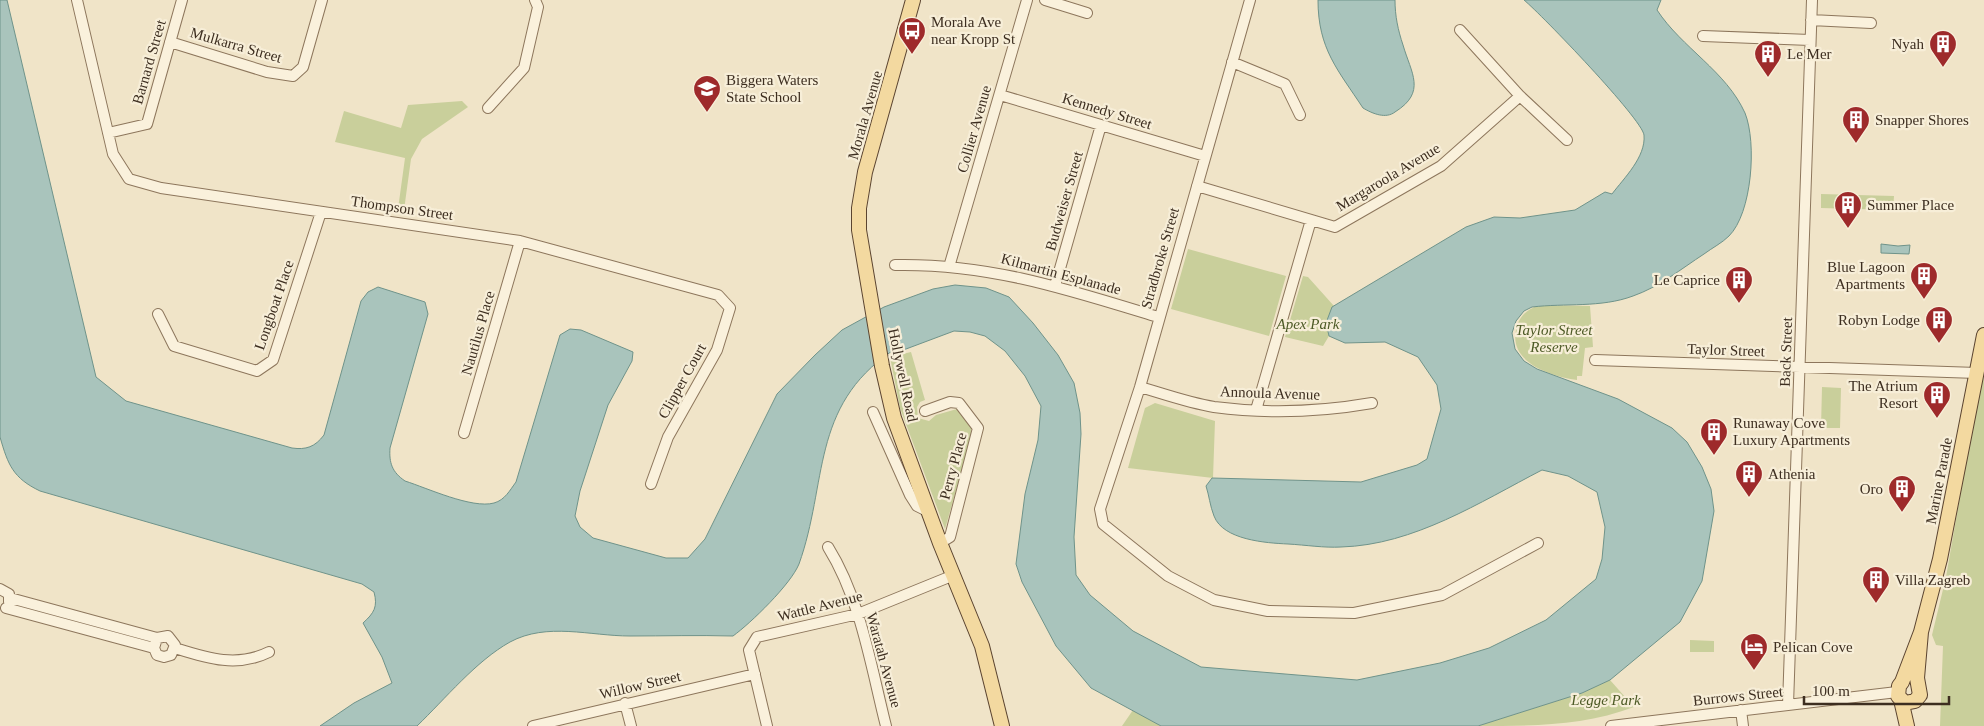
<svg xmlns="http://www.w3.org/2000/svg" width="1984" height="726" font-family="Georgia,serif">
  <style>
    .green { fill: #c9cf9b }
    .water { fill: #a9c4bc; stroke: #6f938a }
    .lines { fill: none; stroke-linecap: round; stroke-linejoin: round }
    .minor-casing { stroke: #8d765c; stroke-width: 12 }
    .major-casing { stroke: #5b4430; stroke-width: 16 }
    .minor { stroke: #faf1dc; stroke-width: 10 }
    .major { stroke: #f3d9a0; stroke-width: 14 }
    .labels { text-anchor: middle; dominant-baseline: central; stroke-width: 4.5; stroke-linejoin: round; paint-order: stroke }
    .poi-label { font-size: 15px; fill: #3d2e20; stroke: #f7eed8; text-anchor: start }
    .street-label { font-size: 15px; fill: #3d2e20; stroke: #f7eed8 }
    .park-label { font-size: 15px; font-style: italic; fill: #4d5a26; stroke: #f7eed8 }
  </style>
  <rect width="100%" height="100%" fill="#f0e4c8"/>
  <path class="green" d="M 462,101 L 468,107 L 422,139 L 411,159 L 404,210 L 398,209 L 405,158 L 335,142 L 344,111 L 401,128 L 408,105 Z
    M 1821,194 L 1894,196 L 1893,210 L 1821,208 Z
    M 1188,249 L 1286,276 L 1269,336 L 1171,309 Z
    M 1303,276 L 1308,277 L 1334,306 L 1326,323 L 1329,336 L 1323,346 L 1285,337 Z
    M 1538,305 L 1590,306 L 1593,347 L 1585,348 L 1582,376 L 1577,376 L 1577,380 C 1551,376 1509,363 1516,330 C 1519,316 1526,311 1538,305 Z
    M 911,352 L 925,400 L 920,402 L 917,407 L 918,418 L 929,421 L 936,415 L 957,409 L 971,427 L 971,438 L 945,529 L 900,408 L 890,357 Z
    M 1984,358 L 1984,726 L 1940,726 L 1943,646 L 1936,645 L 1932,635 L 1946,577 Z
    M 1822,387 L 1841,388 L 1840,428 L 1821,428 Z
    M 1155,403 L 1215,421 L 1213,478 L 1128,468 L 1145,408 Z
    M 1690,640 L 1714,641 L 1714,652 L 1690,652 Z
    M 1610,680 L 1634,707 C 1584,726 1531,726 1478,726 L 1582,693 Z
    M 1133,710 L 1161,726 L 1122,726 Z"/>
  <path class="water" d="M 0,0 L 7,0 L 96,377 L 126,401 L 292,448 C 306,450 315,447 324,435 L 361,301 L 368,292 L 378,287 L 425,302 L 428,314 L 390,448 C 389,463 392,472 405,481 C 427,488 472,509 494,503 C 505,500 510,490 516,482 L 560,335 L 570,329 L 581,330 L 633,352 L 632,361 L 608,405 L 580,491 L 575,516 L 580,527 L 593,538 L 666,558 L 688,558 L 705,539 L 777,394 L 815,355 L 842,330 L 884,307 L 933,289 L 955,285 L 986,288 L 1009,297 L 1033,323 L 1058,355 L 1074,383 L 1080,413 L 1081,434 L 1074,537 L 1076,575 L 1090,595 L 1133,631 L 1201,667 L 1357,680 L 1440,663 L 1489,648 L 1546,620 L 1596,579 L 1602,559 L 1605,527 L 1597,492 L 1568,476 L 1542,470 C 1480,502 1414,545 1341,547 C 1324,548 1306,545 1288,544 C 1266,543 1223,540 1214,516 C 1210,506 1209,495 1206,486 L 1212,478 L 1361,482 L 1417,465 L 1427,459 L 1441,409 L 1437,385 L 1418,357 L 1385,342 L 1345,343 L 1329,336 L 1326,323 L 1332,307 L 1466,227 L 1494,217 L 1520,218 L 1575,210 L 1605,192 L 1612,194 C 1624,178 1646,157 1644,135 C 1642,119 1542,15 1524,0 L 1661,0 L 1657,10 C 1682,48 1726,71 1745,113 C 1757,143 1752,213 1729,236 C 1722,243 1712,248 1704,254 C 1681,269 1659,287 1633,296 C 1601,308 1565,303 1532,307 L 1524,311 L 1516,321 L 1512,333 L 1515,349 L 1524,361 L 1537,369 L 1618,399 L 1672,428 L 1687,442 L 1702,467 L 1711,489 L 1714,511 L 1702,581 L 1680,622 L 1610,680 L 1582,693 L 1478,726 L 1161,726 L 1091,688 L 1056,646 L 1022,582 L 1016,564 L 1025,494 L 1038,440 L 1041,406 L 1025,376 L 1005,351 L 985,336 L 970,332 L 954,331 L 898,352 L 892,351 C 810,407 828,483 799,564 C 791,584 751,623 733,636 C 698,635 664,636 630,636 C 590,636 547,622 510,642 C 476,661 445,699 417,726 L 320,726 L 354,703 L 392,683 L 382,657 L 363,623 C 374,613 378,607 374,592 L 362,584 L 40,491 C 13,478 8,465 0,437 Z
    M 1318,0 L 1395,0 C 1395,16 1398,30 1403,45 C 1411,73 1427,92 1395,112 C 1386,119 1373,114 1363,108 C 1338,70 1318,49 1318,0 Z
    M 1881,244 L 1898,246 L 1910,245 L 1909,254 L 1881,253 Z"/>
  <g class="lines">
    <defs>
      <path id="minor" d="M 77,0 L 113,154 L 129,179 L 161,188 L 520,241 L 718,295 L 730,308 L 717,350 L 668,437 L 651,484
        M 1045,0 L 1087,13
        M 1250,0 L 1140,387 L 1100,509 L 1103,524 L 1168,576 L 1214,600 L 1268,611 L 1354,613 L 1442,595 L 1538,543
        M 1811,20 L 1871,23
        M 1460,30 L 1520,96 L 1567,140
        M 1703,36 L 1810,40
        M 170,42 L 267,72 L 293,76 L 303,67 L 322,0
        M 1232,62 L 1285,84 L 1300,115
        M 1000,95 L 1205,156
        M 488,108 L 524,68 L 538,7 L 535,0
        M 108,133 L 147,124 L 182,0
        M 1197,186 L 1335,227 L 1441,166 L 1520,96
        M 895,265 C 989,263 1070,290 1158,317
        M 949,267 L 1027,0
        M 1055,286 L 1101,125
        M 158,314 L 174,346 L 257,371 L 273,360 L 321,212
        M 1595,360 L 1977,373
        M 1140,387 C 1164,394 1189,403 1214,407 C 1267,414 1320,412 1372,403
        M 1256,410 L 1311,220
        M 925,411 L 950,402 L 959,403 L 978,428 L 950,537 L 940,543
        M 873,412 L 910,495 L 917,506 L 929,512
        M 464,433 L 520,241
        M 828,547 C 861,600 871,667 886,726
        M 0,589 L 9,594 L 9,602
        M 10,598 L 157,638 L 168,636 L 175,645 L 171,655 L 164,657 L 157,655 L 154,648 L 157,638
        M 6,608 L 154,648
        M 175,648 C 207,658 237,668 269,652
        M 625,703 L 631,726
        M 1788,705 L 1812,0
        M 1741,710 L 1743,726
        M 533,726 L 755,674
        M 767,726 L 749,650 L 757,637 L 858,614 L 954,575
        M 1611,726 L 1897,692"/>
      <path id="major" d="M 913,0 L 865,172 L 859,208 L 859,230 L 882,366 L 894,418 L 940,543 L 982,646 L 1002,726
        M 1921,632 L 1902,682 L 1899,686 L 1898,696 L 1905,703 L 1915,701 L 1920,695 L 1917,678 L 1921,632 L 1940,559 L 1984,335
        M 1901,700 L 1907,726"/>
    </defs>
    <use href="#minor" class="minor-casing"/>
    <use href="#major" class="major-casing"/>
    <use href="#minor" class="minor"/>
    <use href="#major" class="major"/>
  </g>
  <defs>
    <symbol id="bus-pin" viewBox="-11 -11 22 30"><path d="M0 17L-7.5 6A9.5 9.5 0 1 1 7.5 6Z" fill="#9e2a2b" stroke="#f7eed8"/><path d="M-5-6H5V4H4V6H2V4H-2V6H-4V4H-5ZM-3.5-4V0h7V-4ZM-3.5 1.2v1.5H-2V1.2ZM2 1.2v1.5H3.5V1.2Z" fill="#fff"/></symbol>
    <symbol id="building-pin" viewBox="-11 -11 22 30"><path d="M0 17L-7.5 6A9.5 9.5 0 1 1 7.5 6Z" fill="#9e2a2b" stroke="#f7eed8"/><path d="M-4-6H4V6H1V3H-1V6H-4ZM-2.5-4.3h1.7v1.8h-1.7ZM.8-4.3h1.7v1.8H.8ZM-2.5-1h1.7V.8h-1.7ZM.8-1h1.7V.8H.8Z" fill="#fff"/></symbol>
    <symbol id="school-pin" viewBox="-11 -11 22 30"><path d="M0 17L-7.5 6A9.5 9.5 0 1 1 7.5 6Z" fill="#9e2a2b" stroke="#f7eed8"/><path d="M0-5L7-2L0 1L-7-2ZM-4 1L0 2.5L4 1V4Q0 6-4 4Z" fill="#fff"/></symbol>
    <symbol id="hotel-pin" viewBox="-11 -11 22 30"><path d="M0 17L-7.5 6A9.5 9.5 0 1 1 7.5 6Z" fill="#9e2a2b" stroke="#f7eed8"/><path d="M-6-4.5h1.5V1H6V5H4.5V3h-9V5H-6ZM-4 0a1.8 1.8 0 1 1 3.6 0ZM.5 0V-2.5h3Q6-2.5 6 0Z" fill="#fff"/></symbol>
  </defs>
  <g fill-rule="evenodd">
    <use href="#bus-pin" x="896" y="15" width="32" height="43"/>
    <use href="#building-pin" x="1927" y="28" width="32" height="43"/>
    <use href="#building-pin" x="1752" y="38" width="32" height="43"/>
    <use href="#school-pin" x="691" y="73" width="32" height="43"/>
    <use href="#building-pin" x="1840" y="104" width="32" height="43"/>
    <use href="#building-pin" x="1832" y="189" width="32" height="43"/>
    <use href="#building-pin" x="1908" y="260" width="32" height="43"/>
    <use href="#building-pin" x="1723" y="264" width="32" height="43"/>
    <use href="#building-pin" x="1923" y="304" width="32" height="43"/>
    <use href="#building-pin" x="1921" y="379" width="32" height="43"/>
    <use href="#building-pin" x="1698" y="416" width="32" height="43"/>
    <use href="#building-pin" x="1733" y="458" width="32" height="43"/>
    <use href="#building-pin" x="1886" y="473" width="32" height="43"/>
    <use href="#building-pin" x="1860" y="564" width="32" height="43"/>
    <use href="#hotel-pin" x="1738" y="631" width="32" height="43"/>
  </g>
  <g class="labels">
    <g class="poi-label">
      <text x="931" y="22">Morala Ave<tspan x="931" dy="17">near Kropp St</tspan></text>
      <text x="1924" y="44" text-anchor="end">Nyah</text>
      <text x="1787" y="54">Le Mer</text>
      <text x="726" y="80">Biggera Waters<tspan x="726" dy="17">State School</tspan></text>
      <text x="1875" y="120">Snapper Shores</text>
      <text x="1867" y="205">Summer Place</text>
      <text x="1905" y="267" text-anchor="end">Blue Lagoon<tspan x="1905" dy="17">Apartments</tspan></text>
      <text x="1720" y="280" text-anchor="end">Le Caprice</text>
      <text x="1920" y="320" text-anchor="end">Robyn Lodge</text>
      <text x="1918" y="386" text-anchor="end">The Atrium<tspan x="1918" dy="17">Resort</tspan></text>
      <text x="1733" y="423">Runaway Cove<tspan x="1733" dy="17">Luxury Apartments</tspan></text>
      <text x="1768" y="474">Athenia</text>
      <text x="1883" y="489" text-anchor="end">Oro</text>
      <text x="1895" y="580">Villa Zagreb</text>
      <text x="1773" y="647">Pelican Cove</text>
    </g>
    <g class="street-label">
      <text transform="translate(236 45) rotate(16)">Mulkarra Street</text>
      <text transform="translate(149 62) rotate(-74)">Barnard Street</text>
      <text transform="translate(1107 111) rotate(17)">Kennedy Street</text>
      <text transform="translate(865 115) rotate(-74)">Morala Avenue</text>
      <text transform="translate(974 129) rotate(-74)">Collier Avenue</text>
      <text transform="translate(1388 177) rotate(-31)">Margaroola Avenue</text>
      <text transform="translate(1064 201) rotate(-74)">Budweiser Street</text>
      <text transform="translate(402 208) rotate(8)">Thompson Street</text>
      <text transform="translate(1160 258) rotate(-74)">Stradbroke Street</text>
      <text transform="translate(1061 274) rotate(15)">Kilmartin Esplanade</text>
      <text transform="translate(274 305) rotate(-71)">Longboat Place</text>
      <text transform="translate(478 333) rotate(-74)">Nautilus Place</text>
      <text transform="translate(1726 350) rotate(2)">Taylor Street</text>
      <text transform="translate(1786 352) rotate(-88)">Back Street</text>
      <text transform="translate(903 375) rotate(78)">Hollywell Road</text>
      <text transform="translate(682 381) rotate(-61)">Clipper Court</text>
      <text transform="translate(1270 393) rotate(2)">Annoula Avenue</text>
      <text transform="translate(953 466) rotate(-75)">Perry Place</text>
      <text transform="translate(1939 481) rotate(-79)">Marine Parade</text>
      <text transform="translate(820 606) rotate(-14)">Wattle Avenue</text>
      <text transform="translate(884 660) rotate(75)">Waratah Avenue</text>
      <text transform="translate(640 685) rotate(-13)">Willow Street</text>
      <text transform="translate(1738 696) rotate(-6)">Burrows Street</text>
    </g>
    <g class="park-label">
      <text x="1308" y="324">Apex Park</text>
      <text x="1554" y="330">Taylor Street<tspan x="1554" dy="17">Reserve</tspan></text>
      <text x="1606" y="700">Legge Park</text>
    </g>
  </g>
  <path d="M1804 696v8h145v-8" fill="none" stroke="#3d2e20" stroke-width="2.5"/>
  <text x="1812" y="696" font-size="15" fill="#3d2e20" stroke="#f7eed8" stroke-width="4" paint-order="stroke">100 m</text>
</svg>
